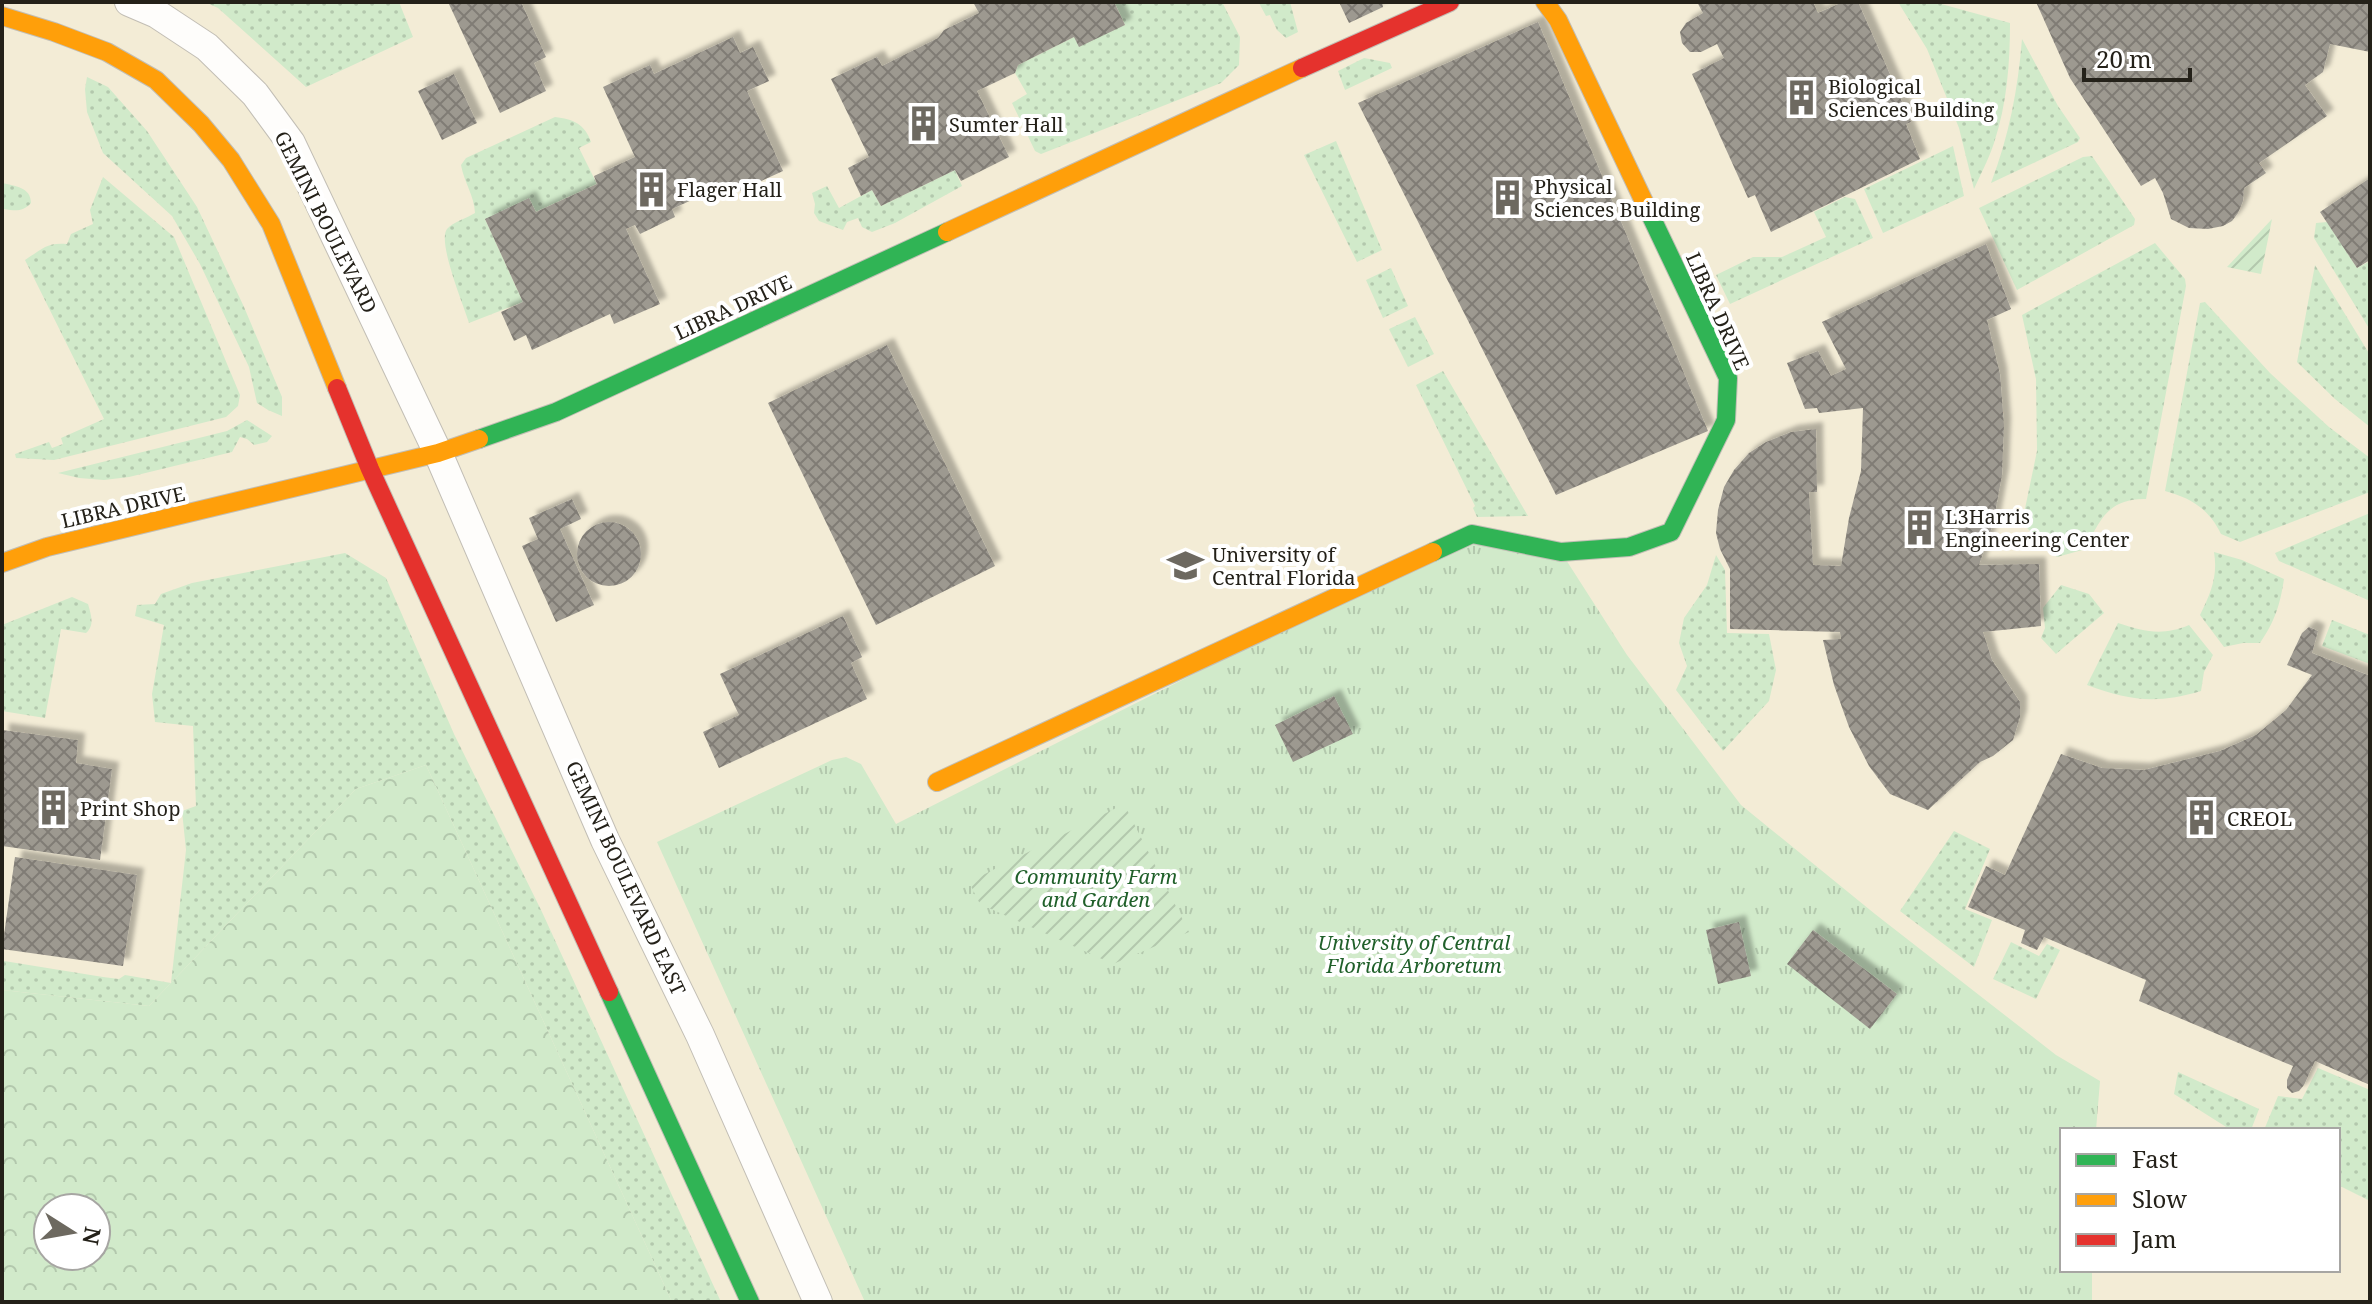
<svg xmlns="http://www.w3.org/2000/svg" width="2372" height="1304" font-family="'Noto Serif',serif">
  <style>
    .built { fill: #f3ecd6; fill-rule: evenodd }
    .grass { fill: url(#grass-dots) }
    .forest { fill: url(#forest-crowns); fill-rule: evenodd }
    .park { fill: url(#park-tufts) }
    .garden { fill: url(#garden-furrows) }
    .building { fill: url(#building-cross-hatch); filter: url(#shadow) }
    .lines { fill: none; stroke-linecap: round; stroke-linejoin: round }
    .street-casing { stroke: #c2beb5; stroke-width: 30 }
    .fast-casing { stroke: #c2beb5; stroke-width: 20 }
    .slow-casing { stroke: #c2beb5; stroke-width: 20 }
    .jam-casing { stroke: #c2beb5; stroke-width: 20 }
    .street { stroke: #fefdfb; stroke-width: 28 }
    .fast { stroke: #30b455; stroke-width: 18 }
    .slow { stroke: #ff9f0a; stroke-width: 18 }
    .jam { stroke: #e5322d; stroke-width: 18 }
    .labels { text-anchor: middle; dominant-baseline: central; stroke-width: 8; stroke-linejoin: round; paint-order: stroke }
    .poi-label { font-size: 20px; fill: #242119; stroke: #fff; text-anchor: start }
    .street-label { font-size: 20px; fill: #242119; stroke: #fff }
    .park-label { font-size: 20px; font-style: italic; fill: #20602a; stroke: #fff }
  </style>
  <defs>
    <pattern id="grass-dots" width="8" height="8" patternUnits="userSpaceOnUse" patternTransform="scale(2)"><rect width="8" height="8" fill="#d1eaca"/><path d="M2 2h.1M6 6h.1" fill="none" stroke="#b3c8ad" stroke-width="1.8" stroke-linecap="round"/></pattern>
    <pattern id="forest-crowns" width="20" height="18" patternUnits="userSpaceOnUse" patternTransform="scale(2)"><rect width="20" height="18" fill="#d1eaca"/><path d="M2 6a3 3 0 1 1 6 0M12 15a3 3 0 1 1 6 0" fill="none" stroke="#b3c8ad"/></pattern>
    <pattern id="park-tufts" width="24" height="20" patternUnits="userSpaceOnUse" patternTransform="scale(2)"><rect width="24" height="20" fill="#d1eaca"/><path d="M3 7l-1-3M5 7V3M7 7l1-3M15 17l-1-3M17 17v-4M19 17l1-3" fill="none" stroke="#b3c8ad"/></pattern>
    <pattern id="garden-furrows" width="10" height="10" patternUnits="userSpaceOnUse" patternTransform="scale(2)"><rect width="10" height="10" fill="#d1eaca"/><path d="M-1 1l2-2M0 10L10 0M9 11l2-2" fill="none" stroke="#b3c8ad"/></pattern>
    <pattern id="building-cross-hatch" width="8" height="8" patternUnits="userSpaceOnUse" patternTransform="scale(2)"><rect width="8" height="8" fill="#9d9990"/><path d="M0 0l8 8M0 8l8-8" fill="none" stroke="#807c75"/></pattern>
    <filter id="shadow"><feDropShadow dx="7" dy="-7" stdDeviation="2" flood-color="#0004"/></filter>
  </defs>
  <rect width="100%" height="100%" fill="#f5f0e4"/>
  <path class="built" d="M 2,2 L 2370,2 L 2370,1302 L 2,1302 ZM 2062,1130 L 2338,1130 L 2338,1270 L 2062,1270 ZM 48,1208 L 96,1208 L 96,1256 L 48,1256 Z"/>
  <path class="grass" d="M 205,2 L 399,2 L 413,37 L 306,87 L 218,8 Z
    M 1114,2 L 1222,2 L 1240,37 L 1239,65 L 1221,83 L 1041,154 L 1035,151 L 1012,103 L 1027,94 L 1015,73 L 1018,65 L 1074,37 L 1125,25 Z
    M 1290,2 L 1298,32 L 1286,38 L 1277,30 L 1270,15 L 1266,16 L 1259,3 Z
    M 1898,2 L 1934,2 L 2010,23 C 2010,63 2007,104 1994,143 C 1989,158 1981,174 1974,189 L 1959,128 L 1927,49 Z
    M 2022,39 L 2058,106 L 2080,138 L 2078,142 L 1991,183 C 2009,136 2018,89 2022,39 Z
    M 1364,58 L 1390,63 L 1392,68 L 1345,90 L 1338,71 Z
    M 87,77 L 108,87 L 147,131 L 197,207 L 244,307 L 282,397 L 282,416 L 268,410 L 257,403 L 249,367 L 200,264 L 172,216 L 103,153 L 87,112 L 85,89 Z
    M 555,117 C 573,119 585,124 591,142 L 579,148 L 597,184 L 536,212 L 485,219 L 523,302 L 469,323 C 464,306 437,242 447,229 C 453,222 467,218 475,213 C 474,195 464,182 461,165 L 466,158 Z
    M 1336,141 L 1382,250 L 1357,262 L 1304,155 Z
    M 1953,146 L 1964,196 L 1883,233 L 1864,189 Z
    M 2092,156 L 2135,219 L 2134,225 L 2017,290 L 1979,208 L 2083,157 Z
    M 955,170 L 962,186 L 895,223 L 872,232 L 862,227 L 858,218 L 847,222 L 843,230 L 819,221 L 814,213 L 815,204 L 812,193 L 827,186 L 839,208 L 872,190 L 881,206 Z
    M 103,177 L 174,237 L 240,395 L 238,406 L 226,417 L 54,460 L 16,458 L 15,454 L 49,442 L 52,448 L 63,444 L 61,438 L 104,419 L 25,260 C 42,249 47,242 67,244 L 71,234 L 93,224 L 90,210 Z
    M 2,183 C 15,186 31,187 31,203 C 23,212 15,211 4,209 L 2,207 Z
    M 1845,197 L 1855,199 L 1873,238 L 1730,304 L 1716,275 L 1753,257 L 1782,257 L 1826,237 L 1814,212 Z
    M 2327,222 L 2357,268 L 2370,261 L 2370,330 L 2314,238 L 2316,223 Z
    M 2155,243 L 2185,279 L 2186,286 L 2146,499 C 2110,498 2099,519 2086,549 L 2057,557 L 2022,523 L 2037,451 L 2036,379 L 2022,315 Z
    M 2315,265 L 2370,355 L 2370,427 L 2335,399 L 2297,362 Z
    M 1391,268 L 1408,306 L 1383,318 L 1366,280 Z
    M 2205,302 L 2270,373 L 2329,427 L 2370,458 L 2370,492 L 2240,542 L 2221,534 C 2209,509 2191,498 2165,491 L 2200,303 Z
    M 1415,317 L 1434,354 L 1408,367 L 1389,329 Z
    M 1443,371 L 1528,516 L 1477,517 L 1473,508 L 1475,506 L 1416,385 Z
    M 247,420 L 272,436 L 267,442 L 254,445 L 247,439 L 240,437 L 232,452 L 129,477 L 104,480 L 79,478 L 58,473 L 227,431 Z
    M 2370,513 L 2370,601 L 2279,561 L 2275,553 Z
    M 2214,552 L 2242,560 L 2284,579 C 2280,605 2275,621 2260,643 L 2243,643 L 2224,647 L 2200,615 C 2211,593 2218,576 2214,552 Z
    M 345,553 L 386,578 L 454,734 L 542,912 L 721,1302 L 672,1302 L 426,765 L 356,789 L 149,1006 L 2,990 L 4,961 L 103,977 L 119,979 L 125,975 L 171,983 L 186,850 L 182,811 L 196,806 L 193,726 L 155,722 L 152,694 L 164,625 L 135,616 L 137,605 L 155,604 L 161,594 L 192,583 Z
    M 1716,555 L 1725,570 L 1727,633 L 1769,634 L 1776,670 L 1769,701 L 1723,751 L 1676,690 L 1687,666 L 1679,643 L 1684,618 L 1707,585 Z
    M 2061,585 L 2089,594 L 2104,613 L 2056,654 L 2041,638 L 2045,628 L 2043,608 Z
    M 72,597 L 88,604 C 91,614 95,626 86,633 L 61,629 L 45,718 L 2,711 L 2,625 Z
    M 2332,620 L 2370,635 L 2370,664 L 2322,646 Z
    M 2118,623 C 2145,632 2163,636 2189,625 L 2213,655 L 2204,672 L 2201,691 C 2158,704 2129,701 2087,685 Z
    M 1954,831 L 1990,849 L 1965,909 L 1992,920 L 1974,967 L 1900,911 Z
    M 2011,942 L 2039,956 L 2047,944 L 2060,950 L 2036,999 L 1993,979 Z
    M 2318,1068 L 2370,1090 L 2370,1201 L 2338,1185 L 2338,1130 L 2264,1130 L 2278,1096 L 2302,1099 Z
    M 2178,1072 L 2259,1109 L 2251,1130 L 2231,1130 L 2174,1094 Z"/>
  <path class="forest" d="M 426,765 L 672,1302 L 2,1302 L 2,990 L 149,1006 L 356,789 ZM 48,1208 L 96,1208 L 96,1256 L 48,1256 Z"/>
  <path class="park" d="M 1472,534 L 1561,552 L 1627,655 L 1741,805 L 1875,914 L 2056,1055 L 2100,1081 L 2096,1130 L 2062,1130 L 2062,1270 L 2092,1270 L 2092,1302 L 865,1302 L 657,842 L 832,760 L 846,757 L 861,764 L 896,824 Z"/>
  <path class="garden" d="M 2272,219 L 2261,274 L 2227,267 Z
    M 1124,804 L 1189,932 L 1113,964 L 980,904 L 969,882 Z"/>
  <path class="building" d="M 448,2 L 521,2 L 546,57 L 534,63 L 546,91 L 500,113 Z
    M 973,2 L 1114,2 L 1125,25 L 1079,47 L 1074,37 L 1018,65 L 1015,73 L 977,91 L 1009,157 L 961,181 L 955,170 L 881,206 L 872,190 L 861,196 L 848,168 L 869,157 L 831,79 L 877,57 L 882,66 L 938,38 L 944,30 L 979,13 Z
    M 1339,2 L 1382,2 L 1383,7 L 1349,23 Z
    M 1697,2 L 1813,2 L 1818,13 L 1843,2 L 1858,2 L 1911,122 L 1906,124 L 1920,159 L 1771,232 L 1755,195 L 1748,198 L 1692,74 L 1724,58 L 1717,44 L 1701,52 L 1690,52 L 1682,43 L 1680,32 L 1686,23 L 1703,13 Z
    M 2036,2 L 2370,2 L 2370,52 L 2330,44 L 2323,72 L 2305,85 L 2327,116 L 2259,163 L 2266,173 L 2244,188 L 2243,201 L 2238,213 L 2232,221 L 2223,226 L 2208,229 L 2189,228 L 2171,219 L 2163,193 L 2155,178 L 2141,186 L 2070,78 Z
    M 1538,22 L 1708,431 L 1556,495 L 1358,103 Z
    M 733,37 L 740,53 L 753,47 L 769,81 L 747,91 L 783,171 L 733,194 L 729,183 L 672,209 L 675,217 L 640,234 L 635,225 L 626,229 L 660,304 L 614,324 L 610,314 L 532,350 L 526,335 L 514,341 L 501,312 L 523,302 L 485,219 L 529,198 L 536,212 L 597,184 L 594,176 L 635,157 L 603,87 L 650,65 L 654,74 Z
    M 454,74 L 477,123 L 442,140 L 418,91 Z
    M 2370,178 L 2370,260 L 2357,268 L 2320,212 Z
    M 1986,244 L 2011,309 L 1987,320 L 2000,374 L 2004,425 L 2002,475 L 1993,524 L 1979,565 L 2039,564 L 2041,626 L 1983,632 L 1992,660 L 2020,702 L 2020,717 L 2013,740 L 1993,756 L 1980,762 L 1928,810 L 1890,794 L 1869,766 L 1849,727 L 1834,685 L 1823,640 L 1841,639 L 1840,632 L 1730,629 L 1730,569 L 1720,549 L 1716,533 L 1718,510 L 1724,487 L 1734,470 L 1749,453 L 1766,442 L 1791,432 L 1816,429 L 1817,492 L 1809,492 L 1813,565 L 1841,566 L 1849,518 L 1861,471 L 1863,408 L 1819,413 L 1817,408 L 1805,409 L 1787,363 L 1818,351 L 1831,376 L 1846,369 L 1822,322 Z
    M 887,345 L 995,566 L 876,625 L 768,403 Z
    M 572,499 L 581,519 L 560,529 L 594,605 L 556,622 L 522,546 L 538,539 L 529,518 Z
    M577 554a32 32 0 1 1 64 0a32 32 0 1 1-64 0Z
    M 843,616 L 862,657 L 851,663 L 867,699 L 719,768 L 703,732 L 739,715 L 720,674 Z
    M 2309,627 L 2318,631 L 2312,653 L 2370,676 L 2370,1085 L 2315,1061 L 2304,1085 L 2299,1091 L 2292,1093 L 2287,1088 L 2287,1080 L 2293,1066 L 2139,1001 L 2146,980 L 2044,937 L 2037,950 L 2021,943 L 2025,930 L 1968,907 L 1986,866 L 2005,875 L 2061,754 L 2102,768 L 2144,770 L 2220,751 L 2256,735 L 2286,710 L 2312,675 L 2287,665 L 2302,633 Z
    M 1334,696 L 1353,734 L 1293,762 L 1275,725 Z
    M 2,730 L 78,740 L 76,763 L 112,769 L 100,860 L 2,846 Z
    M 15,857 L 137,875 L 123,966 L 2,949 Z
    M 1739,922 L 1751,976 L 1718,984 L 1706,930 Z
    M 1813,930 L 1897,994 L 1870,1029 L 1787,964 Z"/>
  <g class="lines">
    <defs>
      <path id="street" d="M 129,2 L 157,14 L 207,47 L 255,94 L 291,143 L 438,453 L 605,840 L 700,1035 L 818,1302"/>
      <path id="fast" d="M 479,439 L 556,412 L 947,232
        M 1433,552 L 1472,534 L 1561,552 L 1629,547 L 1671,532 L 1726,420 L 1728,378 L 1647,208
        M 609,992 L 750,1302"/>
      <path id="slow" d="M 1545,2 L 1558,20 L 1647,208
        M 2,16 L 54,32 L 107,52 L 156,80 L 201,124 L 231,160 L 271,224 L 337,388
        M 947,232 L 1302,68
        M 2,563 L 47,547 L 438,453 L 479,439
        M 937,782 L 1433,552"/>
      <path id="jam" d="M 1302,68 L 1450,2
        M 337,388 L 370,469 L 609,992"/>
    </defs>
    <use href="#street" class="street-casing"/>
    <use href="#fast" class="fast-casing"/>
    <use href="#slow" class="slow-casing"/>
    <use href="#jam" class="jam-casing"/>
    <use href="#street" class="street"/>
    <use href="#fast" class="fast"/>
    <use href="#slow" class="slow"/>
    <use href="#jam" class="jam"/>
  </g>
  <defs>
    <symbol id="building-bare" viewBox="-9 -9 18 18"><path d="M-4-6H4V6H1V3H-1V6H-4ZM-2.5-4.3h1.7v1.8h-1.7ZM.8-4.3h1.7v1.8H.8ZM-2.5-1h1.7V.8h-1.7ZM.8-1h1.7V.8H.8Z" fill="#6d6960" stroke="#fff" stroke-width="2.5" paint-order="stroke"/></symbol>
    <symbol id="university-bare" viewBox="-9 -9 18 18"><path d="M0-5L7-2L0 1L-7-2ZM-4 1L0 2.5L4 1V4Q0 6-4 4Z" fill="#6d6960" stroke="#fff" stroke-width="2.5" paint-order="stroke"/></symbol>
  </defs>
  <g fill-rule="evenodd">
    <use href="#building-bare" x="1776" y="72" width="51" height="51"/>
    <use href="#building-bare" x="898" y="98" width="51" height="51"/>
    <use href="#building-bare" x="626" y="164" width="51" height="51"/>
    <use href="#building-bare" x="1482" y="172" width="51" height="51"/>
    <use href="#building-bare" x="1894" y="502" width="51" height="51"/>
    <use href="#university-bare" x="1160" y="540" width="51" height="51"/>
    <use href="#building-bare" x="28" y="782" width="51" height="51"/>
    <use href="#building-bare" x="2176" y="792" width="51" height="51"/>
  </g>
  <g class="labels">
    <g class="poi-label">
      <text x="1828" y="86">Biological<tspan x="1828" dy="23">Sciences Building</tspan></text>
      <text x="949" y="124">Sumter Hall</text>
      <text x="1534" y="186">Physical<tspan x="1534" dy="23">Sciences Building</tspan></text>
      <text x="677" y="189">Flager Hall</text>
      <text x="1945" y="516">L3Harris<tspan x="1945" dy="23">Engineering Center</tspan></text>
      <text x="1212" y="554">University of<tspan x="1212" dy="23">Central Florida</tspan></text>
      <text x="80" y="808">Print Shop</text>
      <text x="2227" y="818">CREOL</text>
    </g>
    <g class="street-label">
      <text transform="translate(326 222) rotate(63)">GEMINI BOULEVARD</text>
      <text transform="translate(733 307) rotate(-25)">LIBRA DRIVE</text>
      <text transform="translate(1718 311) rotate(66)">LIBRA DRIVE</text>
      <text transform="translate(123 507) rotate(-13)">LIBRA DRIVE</text>
      <text transform="translate(626 878) rotate(65)">GEMINI BOULEVARD EAST</text>
    </g>
    <g class="park-label">
      <text x="1096" y="876">Community Farm<tspan x="1096" dy="23">and Garden</tspan></text>
      <text x="1414" y="942">University of Central<tspan x="1414" dy="23">Florida Arboretum</tspan></text>
    </g>
  </g>
  <rect width="2372" height="1304" fill="none" stroke="#242119" stroke-width="8"/>
  <rect x="2060" y="1128" width="280" height="144" fill="#ffffff" stroke="#a7a6a3" stroke-width="2"/>
  <rect x="2076" y="1154" width="40" height="12" fill="#30b455" stroke="#a7a6a3" stroke-width="2"/>
  <text x="2132" y="1168" font-size="24" fill="#242119">Fast</text>
  <rect x="2076" y="1194" width="40" height="12" fill="#ff9f0a" stroke="#a7a6a3" stroke-width="2"/>
  <text x="2132" y="1208" font-size="24" fill="#242119">Slow</text>
  <rect x="2076" y="1234" width="40" height="12" fill="#e5322d" stroke="#a7a6a3" stroke-width="2"/>
  <text x="2132" y="1248" font-size="24" fill="#242119">Jam</text>
  <g transform="translate(72 1232) rotate(101)"><circle r="38" fill="#ffffff" stroke="#a7a6a3" stroke-width="2"/>
  <path d="M0-6L14 30L0 20L-14 30Z" fill="#6d6960"/>
  <text y="-12" font-size="22" font-weight="bold" text-anchor="middle" fill="#242119">N</text>
  </g>
  <path d="M2084 68v12h106v-12" fill="none" stroke="#242119" stroke-width="4"/>
  <text x="2096" y="68" font-size="24" fill="#242119" stroke="#ffffff" stroke-width="6" paint-order="stroke">20 m</text>
</svg>
